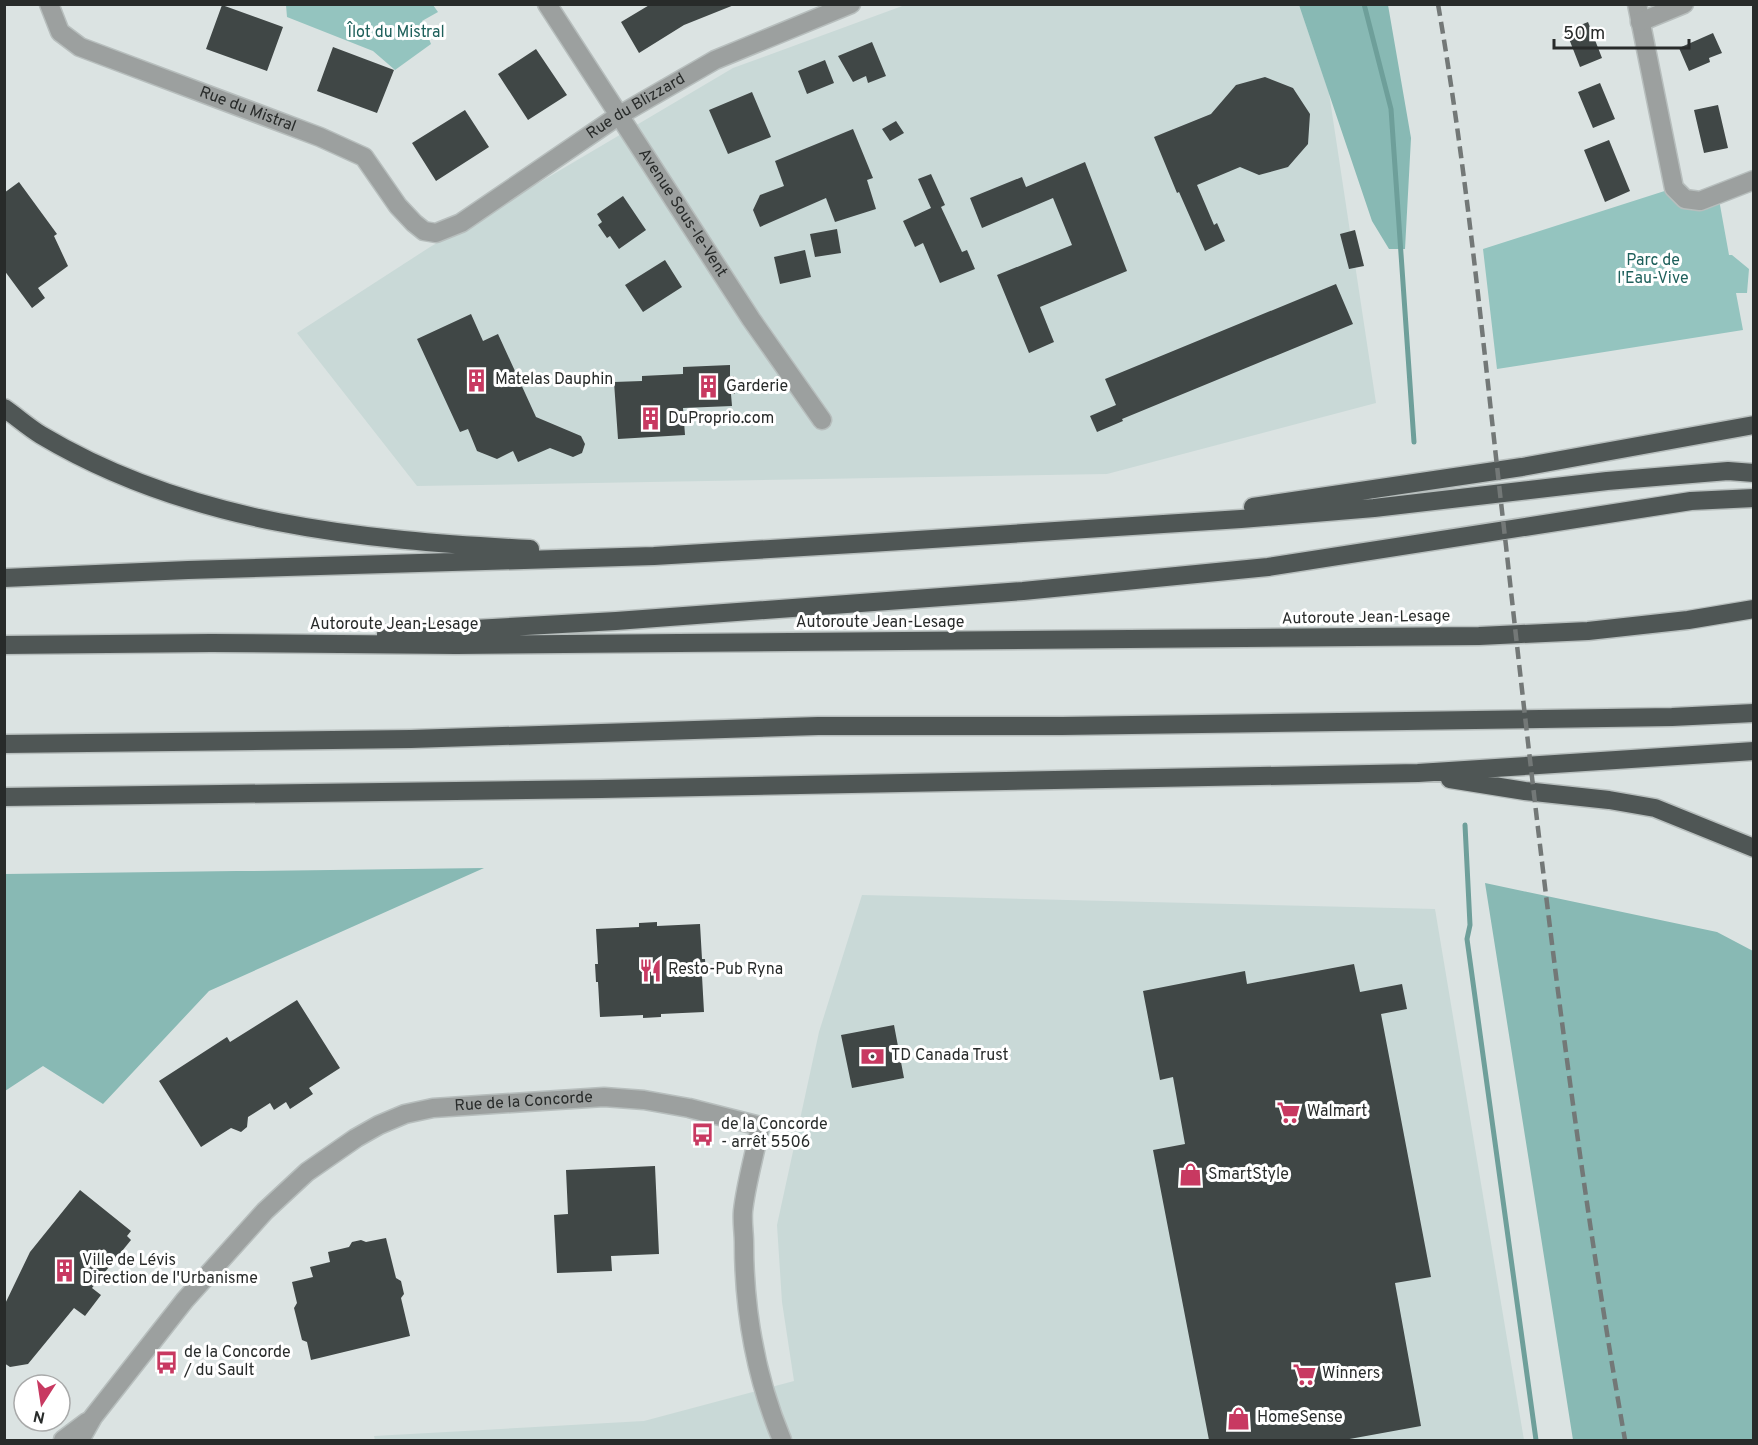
<svg xmlns="http://www.w3.org/2000/svg" width="1758" height="1445" font-family="Overpass,sans-serif">
  <style>
    .built { fill: #c9d9d7 }
    .green { fill: #94c4bf }
    .forest { fill: #88b9b4 }
    .lines { fill: none; stroke-linecap: round; stroke-linejoin: round }
    .stream { stroke: #6e9f9a; stroke-width: 5 }
    .building { fill: #404746 }
    .minor-casing { stroke: #b7bebd; stroke-width: 21 }
    .highway-casing { stroke: #b7bebd; stroke-width: 21 }
    .minor { stroke: #9ca09f; stroke-width: 18 }
    .highway { stroke: #4f5655; stroke-width: 18 }
    .rail { stroke: #737877; stroke-width: 4.5; stroke-dasharray: 12 6; stroke-linecap: butt }
    .labels { text-anchor: middle; dominant-baseline: central; stroke-width: 6; stroke-linejoin: round; paint-order: stroke }
    .park-label { font-size: 16px; fill: #1e605b; stroke: #fff }
    .street-label { font-size: 16px; fill: #282b2a; stroke: #fff }
    .poi-label { font-size: 16px; fill: #282b2a; stroke: #fff; text-anchor: start }
  </style>
  <rect width="100%" height="100%" fill="#dbe3e2"/>
  <path class="built" d="M 905,5 L 1299,5 L 1329,93 L 1376,403 L 1107,474 L 417,486 L 297,333 L 430,247 L 733,68 Z
    M 862,895 L 1435,909 L 1524,1440 L 375,1440 L 374,1436 L 644,1421 L 794,1381 L 782,1302 L 777,1225 L 819,1032 Z"/>
  <path class="green" d="M 286,5 L 433,5 L 438,12 L 422,21 L 431,44 L 395,70 L 373,51 L 287,17 Z
    M 1674,188 L 1685,199 L 1718,194 L 1729,255 L 1732,255 L 1749,269 L 1747,293 L 1736,293 L 1743,330 L 1497,369 L 1483,249 Z"/>
  <path class="forest" d="M 1299,5 L 1388,5 L 1411,138 L 1405,249 L 1389,249 L 1372,221 Z
    M 484,868 L 209,991 L 103,1104 L 43,1066 L 5,1091 L 5,874 Z
    M 1485,883 L 1717,932 L 1753,951 L 1753,1440 L 1573,1440 Z"/>
  <g class="lines">
    <path class="stream" d="M 1364,4 L 1391,109 L 1414,442
      M 1465,825 L 1470,925 L 1467,939 L 1536,1440"/>
  </g>
  <path class="building" d="M 651,4 L 734,4 L 734,5 L 684,25 L 639,53 L 621,22 Z
    M 222,5 L 283,27 L 267,71 L 206,49 Z
    M 1588,22 L 1602,58 L 1580,67 L 1566,31 Z
    M 1713,33 L 1722,53 L 1709,58 L 1710,62 L 1689,71 L 1679,48 Z
    M 872,42 L 886,76 L 868,83 L 866,76 L 853,82 L 838,56 Z
    M 333,47 L 394,70 L 377,113 L 317,91 Z
    M 536,49 L 567,95 L 528,120 L 498,74 Z
    M 825,60 L 834,83 L 807,94 L 798,71 Z
    M 1265,77 L 1293,88 L 1310,114 L 1308,144 L 1288,167 L 1259,175 L 1240,167 L 1197,185 L 1214,225 L 1217,223 L 1225,241 L 1205,251 L 1179,192 L 1177,193 L 1154,137 L 1211,114 L 1236,85 Z
    M 1600,83 L 1615,119 L 1593,128 L 1578,92 Z
    M 752,92 L 771,137 L 728,154 L 709,110 Z
    M 1718,105 L 1728,148 L 1704,153 L 1694,110 Z
    M 465,110 L 489,147 L 436,181 L 412,143 Z
    M 896,121 L 904,133 L 890,141 L 882,129 Z
    M 853,129 L 873,178 L 867,180 L 876,209 L 835,222 L 826,198 L 760,227 L 753,210 L 760,195 L 784,186 L 775,161 Z
    M 1609,140 L 1630,191 L 1605,202 L 1584,150 Z
    M 1085,162 L 1127,271 L 1040,307 L 1054,342 L 1029,353 L 997,275 L 1072,245 L 1053,198 L 982,228 L 970,198 L 1022,177 L 1026,187 Z
    M 931,174 L 945,205 L 941,207 L 962,252 L 967,250 L 975,269 L 940,283 L 923,243 L 915,247 L 903,221 L 931,208 L 918,179 Z
    M 19,182 L 57,234 L 54,236 L 68,266 L 38,288 L 45,298 L 32,308 L 4,270 L 4,193 Z
    M 623,196 L 646,230 L 619,249 L 610,236 L 607,238 L 598,225 L 602,222 L 597,214 Z
    M 837,229 L 841,253 L 815,257 L 810,234 Z
    M 1355,230 L 1364,266 L 1349,269 L 1340,234 Z
    M 805,250 L 811,277 L 780,284 L 774,257 Z
    M 665,260 L 682,287 L 643,312 L 625,285 Z
    M 1336,284 L 1353,324 L 1122,419 L 1123,421 L 1097,432 L 1090,416 L 1116,405 L 1105,379 Z
    M 471,314 L 483,341 L 498,334 L 536,417 L 581,436 L 585,444 L 582,453 L 573,457 L 550,448 L 518,462 L 513,451 L 497,459 L 477,451 L 468,429 L 460,432 L 417,339 Z
    M 730,365 L 730,376 L 734,376 L 735,394 L 731,394 L 732,406 L 683,408 L 685,435 L 618,439 L 614,382 L 642,381 L 642,376 L 683,374 L 683,367 Z
    M 657,922 L 657,926 L 700,924 L 702,959 L 705,959 L 706,976 L 702,976 L 704,1012 L 661,1014 L 661,1017 L 643,1018 L 643,1015 L 600,1017 L 598,982 L 596,982 L 595,964 L 598,964 L 596,929 L 639,927 L 639,923 Z
    M 1354,964 L 1360,992 L 1402,984 L 1407,1009 L 1381,1014 L 1431,1277 L 1395,1283 L 1421,1426 L 1344,1440 L 1209,1440 L 1153,1150 L 1185,1144 L 1173,1077 L 1160,1080 L 1143,991 L 1245,971 L 1247,984 Z
    M 297,1000 L 340,1068 L 309,1088 L 313,1094 L 290,1109 L 286,1102 L 274,1110 L 270,1103 L 248,1117 L 247,1127 L 241,1132 L 231,1128 L 201,1147 L 159,1081 L 227,1037 L 230,1042 Z
    M 894,1025 L 904,1078 L 852,1088 L 841,1035 Z
    M 655,1166 L 659,1254 L 611,1256 L 612,1271 L 557,1273 L 554,1215 L 568,1214 L 566,1170 Z
    M 80,1190 L 131,1231 L 127,1236 L 131,1240 L 92,1288 L 101,1295 L 85,1316 L 74,1308 L 28,1364 L 10,1367 L 4,1363 L 4,1306 L 30,1252 Z
    M 386,1238 L 396,1278 L 401,1281 L 404,1294 L 401,1298 L 410,1336 L 311,1360 L 307,1342 L 302,1340 L 294,1308 L 297,1303 L 292,1282 L 313,1277 L 310,1267 L 330,1262 L 328,1252 L 349,1247 L 352,1242 L 361,1240 L 366,1242 Z"/>
  <g class="lines">
    <defs>
      <g id="minor">
        <path id="s1" d="M 49,4 L 60,32 L 80,47 L 320,137 L 364,157 L 398,206 L 414,223 L 424,231 L 436,233 L 461,223 L 618,116 L 715,60 L 851,4"/>
        <path id="s2" d="M 547,4 L 751,319 L 822,420"/>
        <path d="M 1637,4 L 1674,188 L 1685,199 L 1700,201 L 1754,180"/>
        <path d="M 1640,22 L 1684,4"/>
        <path d="M 63,1440 L 87,1422"/>
        <path id="s3" d="M 80,1440 L 93,1417 L 185,1300 L 265,1211 L 307,1172 L 356,1138 L 379,1125 L 405,1114 L 433,1108 L 604,1097 L 644,1100 L 689,1108 L 760,1126 C 755,1154 746,1183 743,1211 C 742,1222 744,1233 744,1243 C 744,1311 756,1378 782,1440"/>
      </g>
      <path id="highway" d="M 4,408 C 17,417 28,427 41,435 C 190,524 361,540 530,549
        M 1253,507 L 1522,467 L 1754,425
        M 4,578 L 188,570 L 654,556 L 870,543 L 1241,519 L 1374,508 L 1607,481 L 1728,471 L 1754,473
        M 386,634 L 616,621 L 1023,591 L 1268,567 L 1691,501 L 1754,498
        M 4,645 L 211,643 L 456,645 L 1479,636 L 1588,631 L 1688,620 L 1754,609
        M 4,744 L 411,739 L 818,726 L 1062,726 L 1672,717 L 1754,713
        M 1450,779 L 1525,791 L 1609,800 L 1655,808 L 1754,848
        M 4,797 L 601,789 L 1418,773 L 1754,751"/>
    </defs>
    <use href="#minor" class="minor-casing"/>
    <use href="#highway" class="highway-casing"/>
    <use href="#minor" class="minor"/>
    <use href="#highway" class="highway"/>
    <path class="rail" d="M 1438,4 C 1469,184 1485,365 1506,546 C 1539,845 1573,1144 1625,1440"/>
  </g>
  <defs>
    <symbol id="building-bare" viewBox="-9 -9 18 18"><path d="M-4-6H4V6H1V3H-1V6H-4ZM-2.5-4.3h1.7v1.8h-1.7ZM.8-4.3h1.7v1.8H.8ZM-2.5-1h1.7V.8h-1.7ZM.8-1h1.7V.8H.8Z" fill="#c83961" stroke="#fff" stroke-width="2.5" paint-order="stroke"/></symbol>
    <symbol id="restaurant-bare" viewBox="-9 -9 18 18"><path d="M-5-6h1v4h1v-4h1v4h1v-4h1v5L-1.5 .5V6h-2V.5L-5-1ZM5-6V6H3V1.5H1.5Q1.5-4 5-6Z" fill="#c83961" stroke="#fff" stroke-width="2.5" paint-order="stroke"/></symbol>
    <symbol id="bank-bare" viewBox="-9 -9 18 18"><path d="M-6-4H6V4H-6ZM0-2.3a2.3 2.3 0 1 0 0 4.6a2.3 2.3 0 1 0 0-4.6Z" fill="#c83961" stroke="#fff" stroke-width="2.5" paint-order="stroke"/></symbol>
    <symbol id="supermarket-bare" viewBox="-9 -9 18 18"><path d="M-6-5.5h2.5l.6 2H6L4.5 2H-2.5L-4.4-4H-6ZM-1.5 3.2a1.3 1.3 0 1 0 .1 0ZM3 3.2a1.3 1.3 0 1 0 .1 0Z" fill="#c83961" stroke="#fff" stroke-width="2.5" paint-order="stroke"/></symbol>
    <symbol id="bus-bare" viewBox="-9 -9 18 18"><path d="M-5-6H5V4H4V6H2V4H-2V6H-4V4H-5ZM-3.5-4V0h7V-4ZM-3.5 1.2v1.5H-2V1.2ZM2 1.2v1.5H3.5V1.2Z" fill="#c83961" stroke="#fff" stroke-width="2.5" paint-order="stroke"/></symbol>
    <symbol id="shop-bare" viewBox="-9 -9 18 18"><path d="M-5-2.5h2.3a2.7 3.5 0 0 1 5.4 0H5L5.5 6h-11ZM-1.5-2.5h3a1.5 2.3 0 0 0-3 0Z" fill="#c83961" stroke="#fff" stroke-width="2.5" paint-order="stroke"/></symbol>
  </defs>
  <g fill-rule="evenodd">
    <use href="#building-bare" x="460" y="364" width="33" height="33"/>
    <use href="#building-bare" x="692" y="370" width="33" height="33"/>
    <use href="#building-bare" x="634" y="402" width="33" height="33"/>
    <use href="#restaurant-bare" x="634" y="954" width="33" height="33"/>
    <use href="#bank-bare" x="856" y="1040" width="33" height="33"/>
    <use href="#supermarket-bare" x="1272" y="1096" width="33" height="33"/>
    <use href="#bus-bare" x="686" y="1118" width="33" height="33"/>
    <use href="#shop-bare" x="1174" y="1158" width="33" height="33"/>
    <use href="#building-bare" x="48" y="1254" width="33" height="33"/>
    <use href="#bus-bare" x="150" y="1346" width="33" height="33"/>
    <use href="#supermarket-bare" x="1288" y="1358" width="33" height="33"/>
    <use href="#shop-bare" x="1222" y="1402" width="33" height="33"/>
  </g>
  <g class="labels">
    <g class="park-label">
      <text x="396" y="33">Îlot du Mistral</text>
      <text x="1653" y="261">Parc de<tspan x="1653" dy="18">l'Eau-Vive</tspan></text>
    </g>
    <g class="street-label">
      <text stroke="none"><textPath href="#s1" startOffset="705">Rue du Blizzard</textPath></text>
      <text stroke="none"><textPath href="#s1" startOffset="234">Rue du Mistral</textPath></text>
      <text stroke="none"><textPath href="#s2" startOffset="249">Avenue Sous-le-Vent</textPath></text>
      <text transform="translate(1366 618) rotate(-1)">Autoroute Jean-Lesage</text>
      <text x="880" y="623">Autoroute Jean-Lesage</text>
      <text x="394" y="625">Autoroute Jean-Lesage</text>
      <text stroke="none"><textPath href="#s3" startOffset="586">Rue de la Concorde</textPath></text>
    </g>
    <g class="poi-label">
      <text x="495" y="380">Matelas Dauphin</text>
      <text x="726" y="387">Garderie</text>
      <text x="668" y="419">DuProprio.com</text>
      <text x="668" y="970">Resto-Pub Ryna</text>
      <text x="891" y="1056">TD Canada Trust</text>
      <text x="1307" y="1112">Walmart</text>
      <text x="721" y="1125">de la Concorde<tspan x="721" dy="18">- arrêt 5506</tspan></text>
      <text x="1208" y="1175">SmartStyle</text>
      <text x="82" y="1261">Ville de Lévis<tspan x="82" dy="18">Direction de l'Urbanisme</tspan></text>
      <text x="184" y="1353">de la Concorde<tspan x="184" dy="18">/ du Sault</tspan></text>
      <text x="1322" y="1374">Winners</text>
      <text x="1257" y="1418">HomeSense</text>
    </g>
  </g>
  <rect width="1758" height="1445" fill="none" stroke="#282b2a" stroke-width="12"/>
  <g transform="translate(42 1403) rotate(192)"><circle r="28" fill="#ffffff" stroke="#a9aaaa" stroke-width="1.5"/>
  <path d="M0-4.5L10 22L0 15L-10 22Z" fill="#c83961"/>
  <text y="-9" font-size="16" font-weight="bold" text-anchor="middle" fill="#282b2a">N</text>
  </g>
  <path d="M1554 39v9h135v-9" fill="none" stroke="#282b2a" stroke-width="3"/>
  <text x="1563" y="39" font-size="18" fill="#282b2a" stroke="#ffffff" stroke-width="4.5" paint-order="stroke">50 m</text>
</svg>
